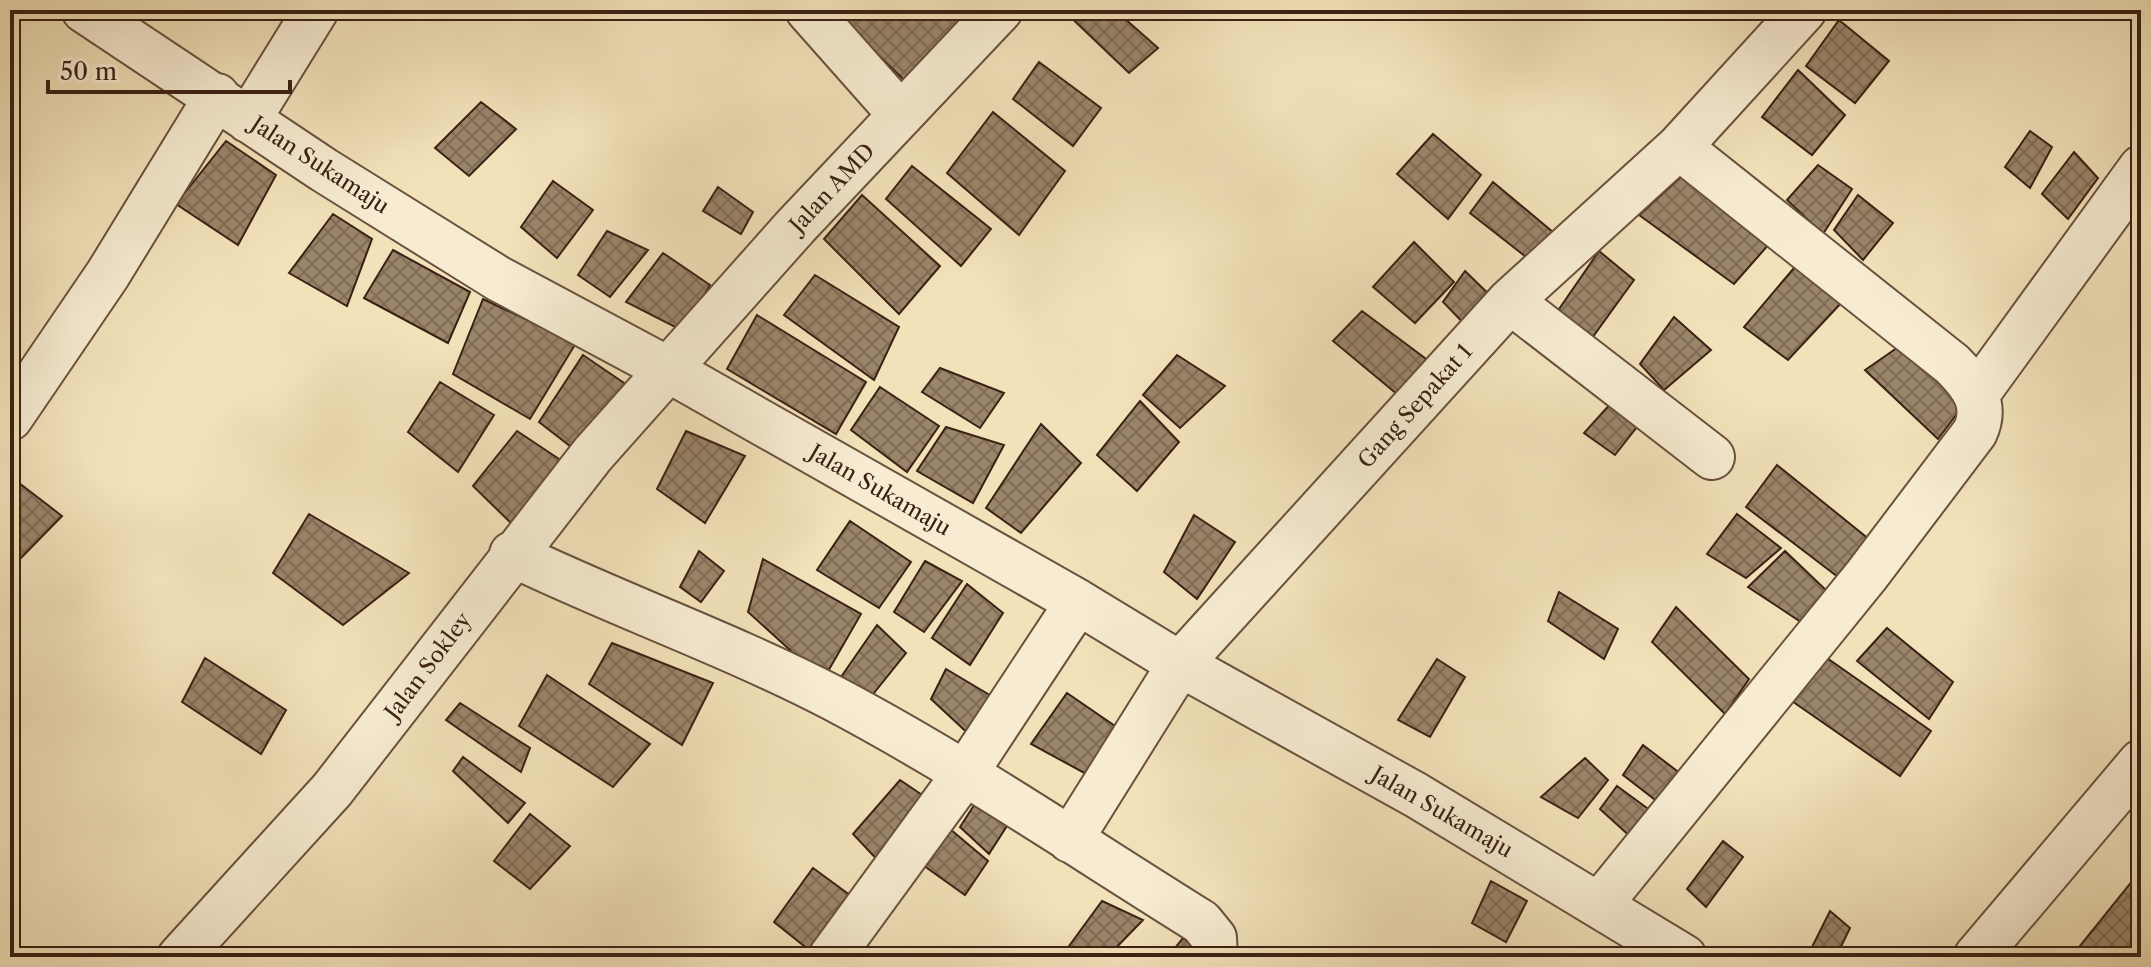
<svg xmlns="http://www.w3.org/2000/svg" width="2151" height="967" font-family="'Libre Caslon Text',serif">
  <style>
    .building { fill: url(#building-cross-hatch); stroke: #3b2114; stroke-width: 2 }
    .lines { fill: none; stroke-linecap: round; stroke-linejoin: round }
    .minor-casing { stroke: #69513e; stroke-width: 48 }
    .minor { stroke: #f7ecd2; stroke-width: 44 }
    .labels { text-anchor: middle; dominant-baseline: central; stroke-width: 6; stroke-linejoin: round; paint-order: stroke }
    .street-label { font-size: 22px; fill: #3b2114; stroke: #f7ecd2 }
  </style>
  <defs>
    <pattern id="building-cross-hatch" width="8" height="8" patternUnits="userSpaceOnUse" patternTransform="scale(2)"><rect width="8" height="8" fill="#9a856a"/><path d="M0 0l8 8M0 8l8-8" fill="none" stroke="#7f6c56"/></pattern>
  </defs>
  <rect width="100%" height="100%" fill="#f2e2ba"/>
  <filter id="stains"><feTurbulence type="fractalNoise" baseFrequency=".0025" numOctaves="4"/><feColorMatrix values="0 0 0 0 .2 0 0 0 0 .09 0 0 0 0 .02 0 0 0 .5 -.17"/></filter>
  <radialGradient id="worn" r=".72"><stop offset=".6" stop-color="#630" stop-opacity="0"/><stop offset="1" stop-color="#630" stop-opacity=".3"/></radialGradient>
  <path class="building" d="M 858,10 L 942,10 L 959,21 L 905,81 L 846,23 Z
    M 1063,10 L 1115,10 L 1158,48 L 1129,73 Z
    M 1839,20 L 1889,61 L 1855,103 L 1806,66 Z
    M 1039,62 L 1101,108 L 1073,146 L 1013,99 Z
    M 1798,70 L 1845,115 L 1812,155 L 1762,117 Z
    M 481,102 L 516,129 L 469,176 L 435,148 Z
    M 993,112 L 1065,171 L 1019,235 L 947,173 Z
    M 2030,131 L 2052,147 L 2030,188 L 2005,167 Z
    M 1433,134 L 1481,175 L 1448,219 L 1397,174 Z
    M 226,141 L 276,175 L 238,245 L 176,204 Z
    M 2074,152 L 2098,178 L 2068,219 L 2042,194 Z
    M 1818,165 L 1852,189 L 1823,234 L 1787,200 Z
    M 912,166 L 991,229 L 961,266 L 886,199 Z
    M 1690,169 L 1777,235 L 1734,284 L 1639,215 Z
    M 553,181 L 593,210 L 557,258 L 521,227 Z
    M 1493,182 L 1554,233 L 1535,264 L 1470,213 Z
    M 718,187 L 753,212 L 741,234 L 703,211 Z
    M 862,195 L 940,266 L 899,314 L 824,239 Z
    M 1858,195 L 1893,223 L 1863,260 L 1834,230 Z
    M 333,214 L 372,239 L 347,306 L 289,273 Z
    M 607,231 L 648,250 L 610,297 L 578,275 Z
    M 1414,242 L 1454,282 L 1415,323 L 1373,287 Z
    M 393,250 L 470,292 L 448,343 L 364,298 Z
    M 1599,251 L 1634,280 L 1592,338 L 1557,312 Z
    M 663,253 L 710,285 L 683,331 L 626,302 Z
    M 1805,255 L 1844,300 L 1788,360 L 1744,327 Z
    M 1465,271 L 1500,305 L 1472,332 L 1443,302 Z
    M 815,275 L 899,327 L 874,380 L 784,315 Z
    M 483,299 L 576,343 L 530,419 L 453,374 Z
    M 1362,311 L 1434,365 L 1403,399 L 1333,341 Z
    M 757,315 L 866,382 L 836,434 L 727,369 Z
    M 1674,317 L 1711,350 L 1664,390 L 1640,364 Z
    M 1907,341 L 1971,395 L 1938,439 L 1865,370 Z
    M 583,355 L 627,385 L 579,453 L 539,422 Z
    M 1177,355 L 1225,386 L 1180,428 L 1143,395 Z
    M 940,368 L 1004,393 L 980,428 L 922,392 Z
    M 440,382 L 494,415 L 458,472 L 408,432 Z
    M 880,387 L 939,426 L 907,472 L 851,430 Z
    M 1620,393 L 1648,413 L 1615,455 L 1584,433 Z
    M 1140,401 L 1179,442 L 1137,491 L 1097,455 Z
    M 1041,424 L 1081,463 L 1021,533 L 986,508 Z
    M 946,427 L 1004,445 L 973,503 L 917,471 Z
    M 517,431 L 562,461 L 517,529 L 473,486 Z
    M 686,431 L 745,456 L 705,523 L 657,489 Z
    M 1777,465 L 1875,544 L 1838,577 L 1746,507 Z
    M 10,476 L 62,516 L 16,563 L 10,557 Z
    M 309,514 L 409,573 L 343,625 L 273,573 Z
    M 1737,514 L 1781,548 L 1746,578 L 1707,554 Z
    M 1194,515 L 1235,542 L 1197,599 L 1164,572 Z
    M 850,521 L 911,562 L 879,608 L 817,570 Z
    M 699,551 L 724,571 L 701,602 L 680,587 Z
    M 1785,551 L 1830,594 L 1813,630 L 1748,587 Z
    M 763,559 L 861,614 L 823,680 L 748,612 Z
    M 925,561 L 962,581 L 924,632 L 894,612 Z
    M 967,584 L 1003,613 L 970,665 L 932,638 Z
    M 1559,592 L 1618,629 L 1604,659 L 1548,621 Z
    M 1676,607 L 1749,679 L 1725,714 L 1652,642 Z
    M 877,625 L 906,653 L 870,698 L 841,677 Z
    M 1887,628 L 1953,682 L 1929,719 L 1857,661 Z
    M 612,643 L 713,683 L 682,745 L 589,684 Z
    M 205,658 L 286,710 L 261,754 L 182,702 Z
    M 1827,658 L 1931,731 L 1900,776 L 1786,697 Z
    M 1437,659 L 1465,677 L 1430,737 L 1398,720 Z
    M 946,669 L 1003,703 L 974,739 L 931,699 Z
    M 547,675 L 650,744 L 613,787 L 519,726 Z
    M 1067,693 L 1128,735 L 1090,776 L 1031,744 Z
    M 460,703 L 530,748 L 521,772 L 446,720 Z
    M 1643,745 L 1681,774 L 1658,802 L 1623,775 Z
    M 463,757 L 525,803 L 508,823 L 453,771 Z
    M 1585,758 L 1608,780 L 1578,818 L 1541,797 Z
    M 900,780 L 934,803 L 884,867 L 853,834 Z
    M 1617,786 L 1651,811 L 1634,840 L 1600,809 Z
    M 978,799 L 1012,818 L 989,854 L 960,827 Z
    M 530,814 L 570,846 L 530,889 L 494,861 Z
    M 944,824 L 988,861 L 965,895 L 920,863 Z
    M 1723,841 L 1743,857 L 1706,907 L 1687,889 Z
    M 813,868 L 862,904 L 818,957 L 774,922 Z
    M 2141,870 L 2141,945 L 2131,957 L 2071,957 Z
    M 1491,881 L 1527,901 L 1506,942 L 1472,923 Z
    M 1102,901 L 1143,920 L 1107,957 L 1061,957 Z
    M 1830,911 L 1850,928 L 1836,957 L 1807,957 Z
    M 1183,938 L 1207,957 L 1168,957 Z"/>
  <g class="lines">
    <defs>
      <path id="minor" d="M 84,10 L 324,170 L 499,279 L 669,370 L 1078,602 L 1180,664 L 1416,795 L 1684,957
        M 808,10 L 901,115
        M 248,120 L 316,10
        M 1510,301 L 1712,457
        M 1977,394 L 2141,168
        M 10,418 L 108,274 L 217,96
        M 512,554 C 618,605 729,644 833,698 C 960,765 1079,846 1201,922 L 1214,938 L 1215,957
        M 1070,840 L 1180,664 L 1510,301 L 1679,147 L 1804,10
        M 1600,904 L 1866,576 L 1975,432 C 1988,404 1972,384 1952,364 L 1679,147
        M 180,957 L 332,790 L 593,454 L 796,226 L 1000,10
        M 831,957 L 966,772 L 1078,602
        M 1976,957 L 2141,762"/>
    </defs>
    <use href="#minor" class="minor-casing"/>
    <use href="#minor" class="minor"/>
  </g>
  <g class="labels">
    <g class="street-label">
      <text transform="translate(320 165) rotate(33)">Jalan Sukamaju</text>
      <text transform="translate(832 188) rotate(-47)">Jalan AMD</text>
      <text transform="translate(1415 406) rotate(-48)">Gang Sepakat 1</text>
      <text transform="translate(880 490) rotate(30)">Jalan Sukamaju</text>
      <text transform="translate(428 666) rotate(-53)">Jalan Sokley</text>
      <text transform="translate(1442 812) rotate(30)">Jalan Sukamaju</text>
    </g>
  </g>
  <rect width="2151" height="967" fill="none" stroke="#f2e2ba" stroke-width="40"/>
  <rect x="12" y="12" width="2127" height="943" fill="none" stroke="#3b2114" stroke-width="4"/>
  <rect x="20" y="20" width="2111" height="927" fill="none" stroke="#3b2114" stroke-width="2"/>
  <path d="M48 80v12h242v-12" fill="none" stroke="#3b2114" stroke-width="4"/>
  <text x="60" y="80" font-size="24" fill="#3b2114" stroke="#f7ecd2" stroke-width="6" paint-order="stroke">50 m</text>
  <rect width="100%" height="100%" filter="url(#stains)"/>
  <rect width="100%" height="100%" fill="url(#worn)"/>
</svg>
